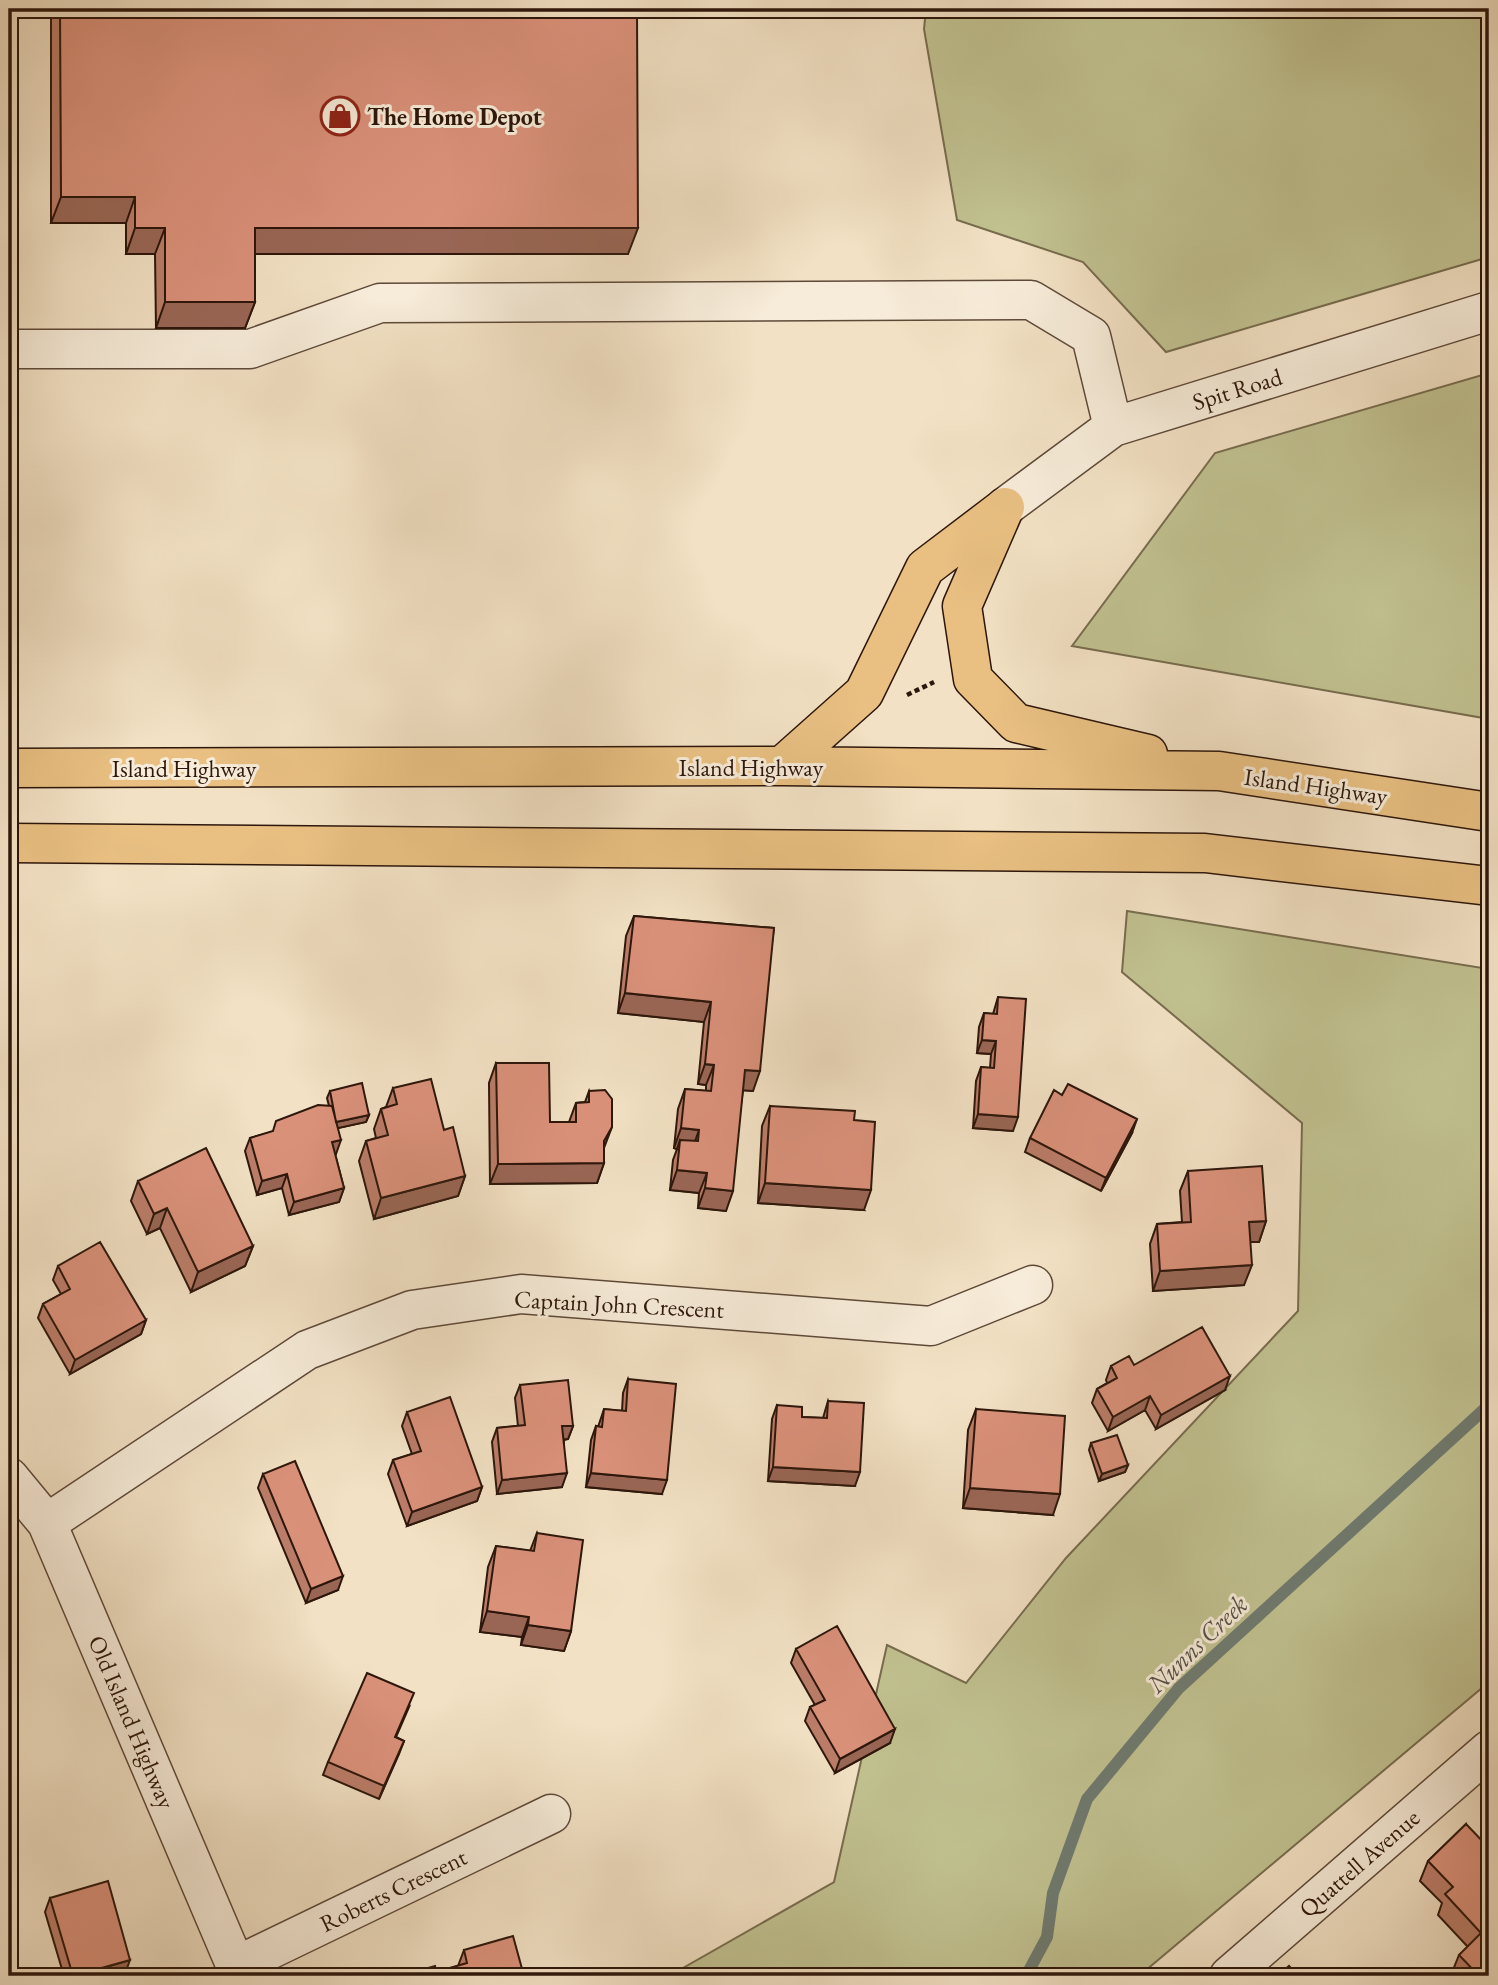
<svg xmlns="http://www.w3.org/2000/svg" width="1498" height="1985" font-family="'EB Garamond',serif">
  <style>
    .green { fill: #c1c190; stroke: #776c4e; stroke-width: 2 }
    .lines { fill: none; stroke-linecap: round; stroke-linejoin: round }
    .stream { stroke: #6f7b70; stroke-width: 12 }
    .street-casing { stroke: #5e4939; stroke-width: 41 }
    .primary-casing { stroke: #2d160b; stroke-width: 41 }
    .path { stroke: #2d160b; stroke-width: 4.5; stroke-dasharray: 5 3.5; stroke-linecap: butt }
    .street { stroke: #f7ecd9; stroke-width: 38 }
    .primary { stroke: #e9c082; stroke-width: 38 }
    .wall { fill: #bb7d69; stroke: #2d160b; stroke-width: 2 }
    .shaded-wall { fill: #965; stroke: #2d160b; stroke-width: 2 }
    .building { fill: #da917a; stroke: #2d160b; stroke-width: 2 }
    .labels { text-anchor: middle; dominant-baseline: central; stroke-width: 6; stroke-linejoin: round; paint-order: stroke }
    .poi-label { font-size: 24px; font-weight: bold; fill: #2d160b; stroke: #f7ecd9; text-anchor: start }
    .street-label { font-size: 24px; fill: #2d160b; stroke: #f7ecd9 }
    .water-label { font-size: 26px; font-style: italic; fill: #545146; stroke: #f7ecd9 }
  </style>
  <rect width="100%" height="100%" fill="#f2e1c4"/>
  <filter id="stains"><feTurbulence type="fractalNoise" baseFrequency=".00286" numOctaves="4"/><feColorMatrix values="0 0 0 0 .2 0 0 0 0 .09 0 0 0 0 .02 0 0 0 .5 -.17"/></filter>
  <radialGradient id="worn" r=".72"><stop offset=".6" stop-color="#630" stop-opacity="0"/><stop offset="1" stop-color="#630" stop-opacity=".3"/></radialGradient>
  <path class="green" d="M 926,9 L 1489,9 L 1489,257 L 1166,352 L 1083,262 L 957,220 L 924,29 Z
    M 1489,373 L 1489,719 L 1072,646 L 1215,453 Z
    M 1127,911 L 1489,969 L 1489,1682 L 1139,1976 L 669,1976 L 834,1882 L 887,1645 L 966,1683 L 1066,1558 L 1298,1311 L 1302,1123 L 1122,972 Z"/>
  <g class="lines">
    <path class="stream" d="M 828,1976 L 838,1976
      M 1026,1976 L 1047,1937 L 1053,1893 L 1087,1799 L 1179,1688 L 1489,1405"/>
    <defs>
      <path id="street" d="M 9,349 L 250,349 L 380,303 L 1031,300 L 1091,336 L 1113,427
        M 1005,507 L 1113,427 L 1489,311
        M 9,1477 L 47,1523 L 240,1976
        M 47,1523 L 307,1350 L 412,1310 L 521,1294 L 931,1326 L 1033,1285
        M 236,1966 L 551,1814
        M 1229,1976 L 1489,1750"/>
      <path id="primary" d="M 1005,507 L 962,606 L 973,679 L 1016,723 L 1148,754
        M 782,766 L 864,693 L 925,568 L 1004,508
        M 9,768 L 782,766 L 1219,771 L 1489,812
        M 9,843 L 1205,853 L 1489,886"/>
    </defs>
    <use href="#street" class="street-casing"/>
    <use href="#primary" class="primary-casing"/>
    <path class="path" d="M 907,695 L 934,682"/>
    <use href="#street" class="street"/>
    <use href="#primary" class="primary"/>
  </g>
  <path class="wall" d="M 51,9 L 637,9 L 628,254 L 255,254 L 255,302 L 245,328 L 156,328 L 155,254 L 126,254 L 126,223 L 51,223 Z
    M 634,916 L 774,928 L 753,1091 L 743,1090 L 726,1211 L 698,1208 L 699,1193 L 670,1190 L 673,1160 L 677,1149 L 674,1148 L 678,1109 L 685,1089 L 706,1091 L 706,1085 L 698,1084 L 704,1022 L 618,1013 L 626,936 Z
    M 998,997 L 1013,1131 L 973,1128 L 976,1081 L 981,1067 L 990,1068 L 991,1054 L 977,1053 L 979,1027 L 984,1013 L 993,1014 Z
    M 496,1063 L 550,1122 L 569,1122 L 576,1103 L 585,1102 L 589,1091 L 604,1148 L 604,1163 L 597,1183 L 490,1184 L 489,1083 Z
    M 393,1088 L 444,1130 L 465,1176 L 458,1196 L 374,1219 L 359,1161 L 366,1141 L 376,1138 L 374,1129 L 381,1109 L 386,1107 Z
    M 330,1091 L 369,1115 L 366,1122 L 338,1128 L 336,1154 L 335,1154 L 344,1188 L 339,1202 L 289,1215 L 282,1188 L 257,1195 L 245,1151 L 250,1138 L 272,1132 L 329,1106 L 327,1098 Z
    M 770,1106 L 864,1210 L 758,1203 L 762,1126 Z
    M 1132,1133 L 1101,1191 L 1025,1152 L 1030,1138 Z
    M 1188,1171 L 1266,1221 L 1259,1242 L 1250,1242 L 1244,1285 L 1153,1291 L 1150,1244 L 1157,1224 L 1182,1222 L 1180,1191 Z
    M 138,1181 L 253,1246 L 245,1266 L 191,1292 L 160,1228 L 147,1234 L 131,1201 Z
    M 58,1266 L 146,1320 L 141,1334 L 70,1374 L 38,1318 L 43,1304 L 61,1294 L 53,1280 Z
    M 1134,1365 L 1225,1390 L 1156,1429 L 1145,1410 L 1108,1431 L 1092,1403 L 1097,1389 L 1107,1383 L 1106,1380 L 1111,1366 Z
    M 628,1379 L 662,1494 L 586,1487 L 591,1440 L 596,1426 L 598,1427 L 604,1409 L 622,1411 L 623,1393 Z
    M 520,1385 L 573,1426 L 568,1439 L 564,1440 L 562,1487 L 497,1494 L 492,1442 L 497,1428 L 518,1426 L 515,1398 Z
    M 828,1401 L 855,1486 L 768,1481 L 772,1419 L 777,1405 L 802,1417 L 823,1418 Z
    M 976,1409 L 1053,1515 L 963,1508 L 968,1430 Z
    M 407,1412 L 482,1487 L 477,1501 L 407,1526 L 388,1474 L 393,1460 L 412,1454 L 402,1426 Z
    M 1091,1443 L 1128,1465 L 1125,1472 L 1099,1481 L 1089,1450 Z
    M 263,1474 L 338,1590 L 306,1603 L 258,1488 Z
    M 537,1533 L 571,1631 L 564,1651 L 521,1645 L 522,1637 L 480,1632 L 488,1567 L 496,1546 L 530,1551 Z
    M 796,1649 L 890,1743 L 835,1773 L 805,1721 L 810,1707 L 815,1705 L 791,1663 Z
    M 409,1707 L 396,1737 L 404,1741 L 379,1799 L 323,1775 L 328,1762 Z
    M 1466,1824 L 1489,1976 L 1453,1976 L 1451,1975 L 1459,1955 L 1468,1947 L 1438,1915 L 1442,1903 L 1420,1881 L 1428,1861 Z
    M 50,1898 L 125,1974 L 118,1976 L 64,1976 L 45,1912 Z
    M 464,1950 L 524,1976 L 436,1972 L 458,1966 Z"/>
  <path class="shaded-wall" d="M 61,197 L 135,197 L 126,223 L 51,223 Z
    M 135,228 L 165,228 L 155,254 L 126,254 Z
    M 255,228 L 638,228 L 628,254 L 245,254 Z
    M 165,302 L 255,302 L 245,328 L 156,328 Z
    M 625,993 L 711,1002 L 704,1022 L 618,1013 Z
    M 982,1040 L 996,1041 L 991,1054 L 977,1053 Z
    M 705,1064 L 714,1065 L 706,1085 L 698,1084 Z
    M 745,1070 L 760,1071 L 753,1091 L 738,1090 Z
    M 978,1114 L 1018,1117 L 1013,1131 L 973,1128 Z
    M 369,1115 L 366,1122 L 334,1129 L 336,1122 Z
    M 1137,1119 L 1132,1133 L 1101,1191 L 1106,1178 Z
    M 612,1127 L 604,1148 L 604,1141 Z
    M 681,1128 L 699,1130 L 692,1150 L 680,1140 L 677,1149 L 674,1148 Z
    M 341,1140 L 336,1154 L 327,1156 L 332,1142 Z
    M 604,1163 L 597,1183 L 490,1184 L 498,1164 Z
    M 677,1170 L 707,1173 L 699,1193 L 670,1190 Z
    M 287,1174 L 282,1188 L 257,1195 L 262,1181 Z
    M 465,1176 L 458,1196 L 374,1219 L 381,1198 Z
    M 765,1183 L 871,1190 L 864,1210 L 758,1203 Z
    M 344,1188 L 339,1202 L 289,1215 L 294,1202 Z
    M 705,1188 L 733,1191 L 726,1211 L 698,1208 Z
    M 167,1208 L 160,1228 L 147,1234 L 154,1214 Z
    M 1266,1221 L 1259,1242 L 1241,1242 L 1249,1222 Z
    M 253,1246 L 245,1266 L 191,1292 L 198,1272 Z
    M 1252,1265 L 1244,1285 L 1153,1291 L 1160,1271 Z
    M 146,1320 L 141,1334 L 70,1374 L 75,1360 Z
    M 1230,1376 L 1225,1390 L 1156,1429 L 1161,1415 Z
    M 1150,1396 L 1145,1410 L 1108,1431 L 1113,1417 Z
    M 562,1426 L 573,1426 L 568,1439 L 557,1440 Z
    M 1128,1465 L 1125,1472 L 1099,1481 L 1102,1474 Z
    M 773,1467 L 860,1472 L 855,1486 L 768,1481 Z
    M 567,1473 L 562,1487 L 497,1494 L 502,1480 Z
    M 591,1473 L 667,1480 L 662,1494 L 586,1487 Z
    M 482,1487 L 477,1501 L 407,1526 L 412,1512 Z
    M 970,1488 L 1060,1494 L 1053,1515 L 963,1508 Z
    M 343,1576 L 338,1590 L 306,1603 L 311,1589 Z
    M 487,1611 L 529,1617 L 522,1637 L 480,1632 Z
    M 528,1625 L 571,1631 L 564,1651 L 521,1645 Z
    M 895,1729 L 890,1743 L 835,1773 L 840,1759 Z
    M 404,1741 L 399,1754 L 379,1799 L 384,1786 Z
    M 130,1960 L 125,1974 L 118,1976 L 75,1976 Z"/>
  <path class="building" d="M 60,9 L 637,9 L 638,228 L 255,228 L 255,302 L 165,302 L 165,228 L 135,228 L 135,197 L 61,197 Z
    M 634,916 L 774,928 L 760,1071 L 745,1070 L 733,1191 L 705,1188 L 707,1173 L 677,1170 L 680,1140 L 698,1141 L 699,1130 L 681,1128 L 685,1089 L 711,1091 L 714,1065 L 705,1064 L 711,1002 L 625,993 Z
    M 998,997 L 1026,999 L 1018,1117 L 978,1114 L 981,1067 L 994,1068 L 996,1041 L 982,1040 L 984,1013 L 997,1014 Z
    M 496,1063 L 549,1063 L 550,1122 L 576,1122 L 576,1103 L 589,1102 L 589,1091 L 605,1090 L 612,1099 L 612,1127 L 604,1141 L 604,1163 L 498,1164 Z
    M 431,1079 L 444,1130 L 453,1127 L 465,1176 L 381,1198 L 366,1141 L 388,1135 L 381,1109 L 397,1104 L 393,1088 Z
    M 362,1083 L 369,1115 L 336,1122 L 330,1091 Z
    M 1068,1084 L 1137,1119 L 1106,1178 L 1030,1138 L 1054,1090 L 1062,1095 Z
    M 318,1105 L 332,1106 L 341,1140 L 332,1142 L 344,1188 L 294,1202 L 287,1174 L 262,1181 L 250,1138 L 273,1131 L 276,1121 Z
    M 770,1106 L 855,1111 L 854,1120 L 875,1122 L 871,1190 L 765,1183 Z
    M 206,1148 L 253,1246 L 198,1272 L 167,1208 L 154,1214 L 138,1181 Z
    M 1262,1166 L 1266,1221 L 1249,1222 L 1252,1265 L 1160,1271 L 1157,1224 L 1191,1222 L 1188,1171 Z
    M 100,1242 L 146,1320 L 75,1360 L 43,1304 L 70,1289 L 58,1266 Z
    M 1202,1327 L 1230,1376 L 1161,1415 L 1150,1396 L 1113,1417 L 1097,1389 L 1117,1378 L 1111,1366 L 1129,1356 L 1134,1365 Z
    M 628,1379 L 676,1384 L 667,1480 L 591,1473 L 596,1426 L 602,1427 L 604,1409 L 626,1411 Z
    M 568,1380 L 573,1426 L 562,1426 L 567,1473 L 502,1480 L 497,1428 L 525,1425 L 520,1385 Z
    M 450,1397 L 482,1487 L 412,1512 L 393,1460 L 421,1451 L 407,1412 Z
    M 828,1401 L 864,1403 L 860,1472 L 773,1467 L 777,1405 L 802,1407 L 802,1417 L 827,1418 Z
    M 976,1409 L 1065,1416 L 1060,1494 L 970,1488 Z
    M 1117,1435 L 1128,1465 L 1102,1474 L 1091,1443 Z
    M 295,1461 L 343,1576 L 311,1589 L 263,1474 Z
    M 537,1533 L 583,1540 L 571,1631 L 528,1625 L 529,1617 L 487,1611 L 496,1546 L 534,1551 Z
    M 837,1626 L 895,1729 L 840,1759 L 810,1707 L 825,1700 L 796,1649 Z
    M 367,1673 L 414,1693 L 395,1737 L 404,1741 L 384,1786 L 328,1762 Z
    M 1466,1824 L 1489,1848 L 1489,1976 L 1479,1976 L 1459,1955 L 1481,1933 L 1445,1894 L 1453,1887 L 1428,1861 Z
    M 108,1881 L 130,1960 L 73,1976 L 50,1898 Z
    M 513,1936 L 524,1976 L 400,1976 L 435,1966 L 436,1972 L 467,1963 L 464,1950 Z
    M 1289,1966 L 1298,1976 L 1278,1976 Z"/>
  <defs>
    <symbol id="shop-ring" viewBox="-11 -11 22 22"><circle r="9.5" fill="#f7ecd9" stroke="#8f2418" stroke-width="1.5"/><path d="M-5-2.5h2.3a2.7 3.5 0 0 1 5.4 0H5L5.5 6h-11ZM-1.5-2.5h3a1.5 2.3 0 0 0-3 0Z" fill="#8f2418"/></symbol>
  </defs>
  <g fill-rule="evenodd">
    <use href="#shop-ring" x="318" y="94" width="44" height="44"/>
  </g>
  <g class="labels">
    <g class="poi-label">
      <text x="367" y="116">The Home Depot</text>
    </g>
    <g class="street-label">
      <text transform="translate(1237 389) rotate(-17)">Spit Road</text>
      <text x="751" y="767">Island Highway</text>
      <text x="184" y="768">Island Highway</text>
      <text transform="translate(1316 786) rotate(8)">Island Highway</text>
      <text transform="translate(619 1304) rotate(3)">Captain John Crescent</text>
      <text transform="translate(132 1722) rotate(67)">Old Island Highway</text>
      <text transform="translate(1359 1863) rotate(-41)">Quattell Avenue</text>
      <text transform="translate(393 1890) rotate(-26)">Roberts Crescent</text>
    </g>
    <g class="water-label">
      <text transform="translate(1197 1644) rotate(-44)">Nunns Creek</text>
    </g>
  </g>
  <rect width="1498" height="1985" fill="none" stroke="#f2e1c4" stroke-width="35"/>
  <rect x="10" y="10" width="1477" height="1964" fill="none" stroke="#2d160b" stroke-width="3.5"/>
  <rect x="18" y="18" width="1463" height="1950" fill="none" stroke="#2d160b" stroke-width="2"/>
  <rect width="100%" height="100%" filter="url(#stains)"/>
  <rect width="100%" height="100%" fill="url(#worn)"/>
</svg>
